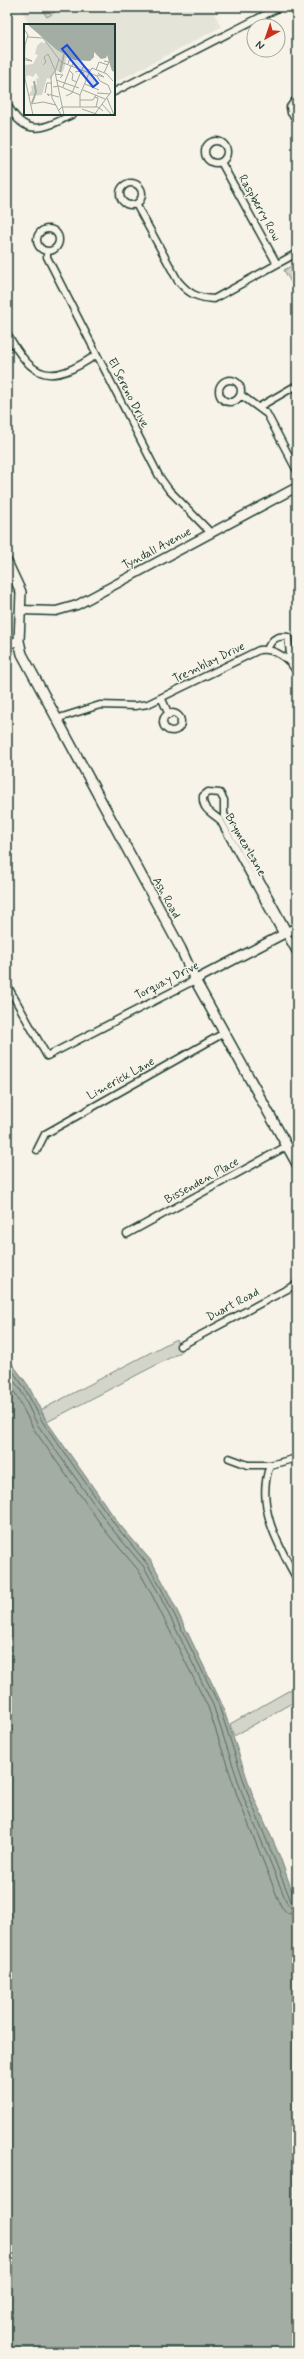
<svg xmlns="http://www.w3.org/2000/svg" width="304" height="2359" font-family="Mynerve,sans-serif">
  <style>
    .built { fill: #e5e4d9 }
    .green { fill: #d3d5ca; stroke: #79897f }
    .water { fill: #a4ada3; stroke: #6f8077 }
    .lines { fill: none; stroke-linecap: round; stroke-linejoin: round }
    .shore { stroke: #546a60; stroke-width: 1 }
    .minor-casing { stroke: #1f3d34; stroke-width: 9 }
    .tertiary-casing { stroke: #1f3d34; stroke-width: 11 }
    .secondary-casing { stroke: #1f3d34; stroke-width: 12 }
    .minor { stroke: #f7f3e8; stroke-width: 6 }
    .tertiary { stroke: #f7f3e8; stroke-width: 8 }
    .secondary { stroke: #f7f3e8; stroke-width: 9 }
    .labels { text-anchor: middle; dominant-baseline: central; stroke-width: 3; stroke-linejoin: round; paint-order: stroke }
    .street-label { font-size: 12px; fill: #1f3d34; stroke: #f7f3e8 }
    .inset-river { fill: none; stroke: #a4ada3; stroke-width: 2 }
    .inset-road { fill: none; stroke: #a1aaa0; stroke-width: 1 }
    .view { fill: #1d4ed8; fill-opacity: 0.15; stroke: #1d4ed8; stroke-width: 2 }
    .inset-edge { fill: none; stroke: #1f3d34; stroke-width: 2 }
  </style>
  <rect width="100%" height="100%" fill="#f7f3e8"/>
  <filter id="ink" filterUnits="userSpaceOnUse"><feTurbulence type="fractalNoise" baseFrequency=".025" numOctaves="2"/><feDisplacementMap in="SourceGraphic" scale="8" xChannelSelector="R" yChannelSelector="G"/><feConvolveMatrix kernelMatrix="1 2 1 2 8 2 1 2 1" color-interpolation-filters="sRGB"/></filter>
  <g filter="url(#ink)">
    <path class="built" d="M 20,7 L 211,7 L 221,27 L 114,83 L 114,25 L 30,25 Z"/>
    <path class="green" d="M 46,7 L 53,7 L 55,12 L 47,17 L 42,9 Z
      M 297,263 L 297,293 L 284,270 Z
      M 176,1339 L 181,1352 L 47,1422 L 41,1410 Z
      M 297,1686 L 297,1700 L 234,1736 L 230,1724 Z"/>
    <path class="water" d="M 7,1357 L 28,1385 L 45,1419 L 119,1524 L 152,1562 L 165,1586 L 221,1702 L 252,1793 L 280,1857 L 297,1905 L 297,2352 L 7,2352 Z"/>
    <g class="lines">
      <path class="shore" d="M 7,1363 L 24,1387 L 42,1421 L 116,1526 L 148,1565 L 161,1588 L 218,1703 L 248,1794 L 291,1901 L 297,1904
        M 7,1372 L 20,1389 L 37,1424 L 112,1529 L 144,1567 L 157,1590 L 213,1705 L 243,1796 L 287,1903 L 291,1908 L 297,1909
        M 7,1382 L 15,1393 L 33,1428 L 107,1533 L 139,1571 L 151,1593 L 208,1707 L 238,1798 L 281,1906 L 287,1913 L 297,1915"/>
      <defs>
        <path id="minor" d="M 114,92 L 280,7
          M 297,98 L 290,107 L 291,113 L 297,119
          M 7,104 C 26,139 44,129 73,114
          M205 152a11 11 0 1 1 22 0a11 11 0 1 1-22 0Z
          M 221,162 L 277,264
          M120 194a11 11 0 1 1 22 0a11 11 0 1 1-22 0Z
          M 136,204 L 178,281 C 189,294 197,298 214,299 L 297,253
          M37 240a11 11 0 1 1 22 0a11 11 0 1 1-22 0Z
          M 47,251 L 47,257 L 159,476 L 169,490 L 211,533
          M 7,333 C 33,380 50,386 96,355
          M219 391a11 11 0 1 1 22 0a11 11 0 1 1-22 0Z
          M 241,395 L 267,414 L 297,471
          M 259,407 L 297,385
          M 267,650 C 271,639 277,635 288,637 L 290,654 L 287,660
          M 162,699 L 169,715
          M163 722a9 9 0 1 1 18 0a9 9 0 1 1-18 0Z
          M 56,719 L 100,705 L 135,706 L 148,704 L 259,650 C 275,648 290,659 297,673
          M 286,934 L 297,954
          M 283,935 L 220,820 C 211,812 202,810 203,796 L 208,792 L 220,793 L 224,800 L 224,814 L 288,932
          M 7,985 L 47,1056 L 195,980
          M 37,1150 L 45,1134 L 224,1033
          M 127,1234 L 287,1146
          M 180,1346 L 297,1284
          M 229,1458 L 248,1465 L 270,1465
          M 297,1458 L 270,1465 C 255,1505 278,1545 297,1579"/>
        <path id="tertiary" d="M 21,610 L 56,611 L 77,605 L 297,487
          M 7,644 L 19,641
          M 195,980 L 297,927"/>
        <path id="secondary" d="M 7,562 L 21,592 L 19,641 L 22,654 L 181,949 L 195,980 L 297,1164"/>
      </defs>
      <use href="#minor" class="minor-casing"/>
      <use href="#tertiary" class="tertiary-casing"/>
      <use href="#secondary" class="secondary-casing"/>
      <use href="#minor" class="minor"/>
      <use href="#tertiary" class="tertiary"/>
      <use href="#secondary" class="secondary"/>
    </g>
  </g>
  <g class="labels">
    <g class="street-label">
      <text transform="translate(259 208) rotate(61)">Raspberry Row</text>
      <text transform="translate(128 393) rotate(63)">El Sereno Drive</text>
      <text transform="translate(157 549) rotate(-28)">Tyndall Avenue</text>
      <text transform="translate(209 663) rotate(-26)">Tremblay Drive</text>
      <text transform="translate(245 845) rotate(60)">Brymea Lane</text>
      <text transform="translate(166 898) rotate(61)">Ash Road</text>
      <text transform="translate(167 981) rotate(-27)">Torquay Drive</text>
      <text transform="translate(121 1079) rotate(-29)">Limerick Lane</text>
      <text transform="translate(202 1181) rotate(-29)">Bissenden Place</text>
      <text transform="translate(233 1305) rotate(-28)">Duart Road</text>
    </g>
  </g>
  <g transform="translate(24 24)">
    <rect width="91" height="91" fill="#f7f3e8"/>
    <path d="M 23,15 L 43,33 L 40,45 L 38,49 L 31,46 L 27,55 L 23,54 L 18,71 L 4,72 L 8,66 L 7,62 L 13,61 L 12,54 L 15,55 L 12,49 L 9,53 L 4,51 L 1,54 L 1,41 L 9,40 L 14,31 L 11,30 L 13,22 L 17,18 L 21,19 Z" fill="#d3d5ca"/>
    <path d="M 3,0 L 91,0 L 91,48 L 88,47 L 83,31 L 82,34 L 77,35 L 70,28 L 70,33 L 66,37 L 50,36 L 33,26 Z" fill="#a4ada3"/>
    <path class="inset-river" d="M 36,48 L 40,30M 8,79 L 12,68 L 10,57"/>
    <path class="inset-road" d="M 0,5 L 4,11 L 1,21 L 0,50 L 9,91M 4,13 L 19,14 L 37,38 L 73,52 L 76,57 L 84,61 L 87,68 L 70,91M 1,34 L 8,37 L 1,36M 35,35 L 31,48 L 40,91M 80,37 L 85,38 L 80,49M 44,40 L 45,36 L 49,38 L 48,42M 19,41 L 22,38 L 20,33 L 24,30 L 31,46M 45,46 L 49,50 L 48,56 L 53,58M 72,46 L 75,38 L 84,41M 31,47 L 27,53 L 28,74 L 37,91M 51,48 L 56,47 L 60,49 L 57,48M 65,49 L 68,44 L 83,50 L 89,57M 31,50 L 39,51 L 36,54M 73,51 L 80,53 L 74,49M 32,56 L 55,64M 61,60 L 75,66M 29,63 L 35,62 L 56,71M 39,63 L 47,42M 59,66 L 81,75M 21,69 L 23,59 L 28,59M 73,69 L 86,70M 25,72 L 23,70 L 35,73M 42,72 L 48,69 L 59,43 L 66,46M 71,73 L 74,74 L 72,83M 83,74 L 90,91M 56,76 L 69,76 L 72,71M 7,80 L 19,78 L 32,81M 78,80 L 87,90M 56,83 L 56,71 L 65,49M 58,85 L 75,91M 34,87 L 38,83 L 74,83 L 79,87M 40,91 L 53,91"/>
    <path class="view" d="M 43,21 L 74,59 L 69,63 L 38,25 Z"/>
    <rect width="91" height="91" class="inset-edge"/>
  </g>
  <rect width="304" height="2359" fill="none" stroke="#f7f3e8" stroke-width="24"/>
  <rect x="12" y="12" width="280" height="2335" fill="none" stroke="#1f3d34" stroke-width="1.5" filter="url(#ink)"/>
  <g transform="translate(266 38) rotate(220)"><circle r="19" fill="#f7f3e8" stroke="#a1aaa0"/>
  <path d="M0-3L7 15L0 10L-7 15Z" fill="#c8321e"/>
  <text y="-6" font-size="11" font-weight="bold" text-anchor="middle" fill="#1f3d34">N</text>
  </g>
</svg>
